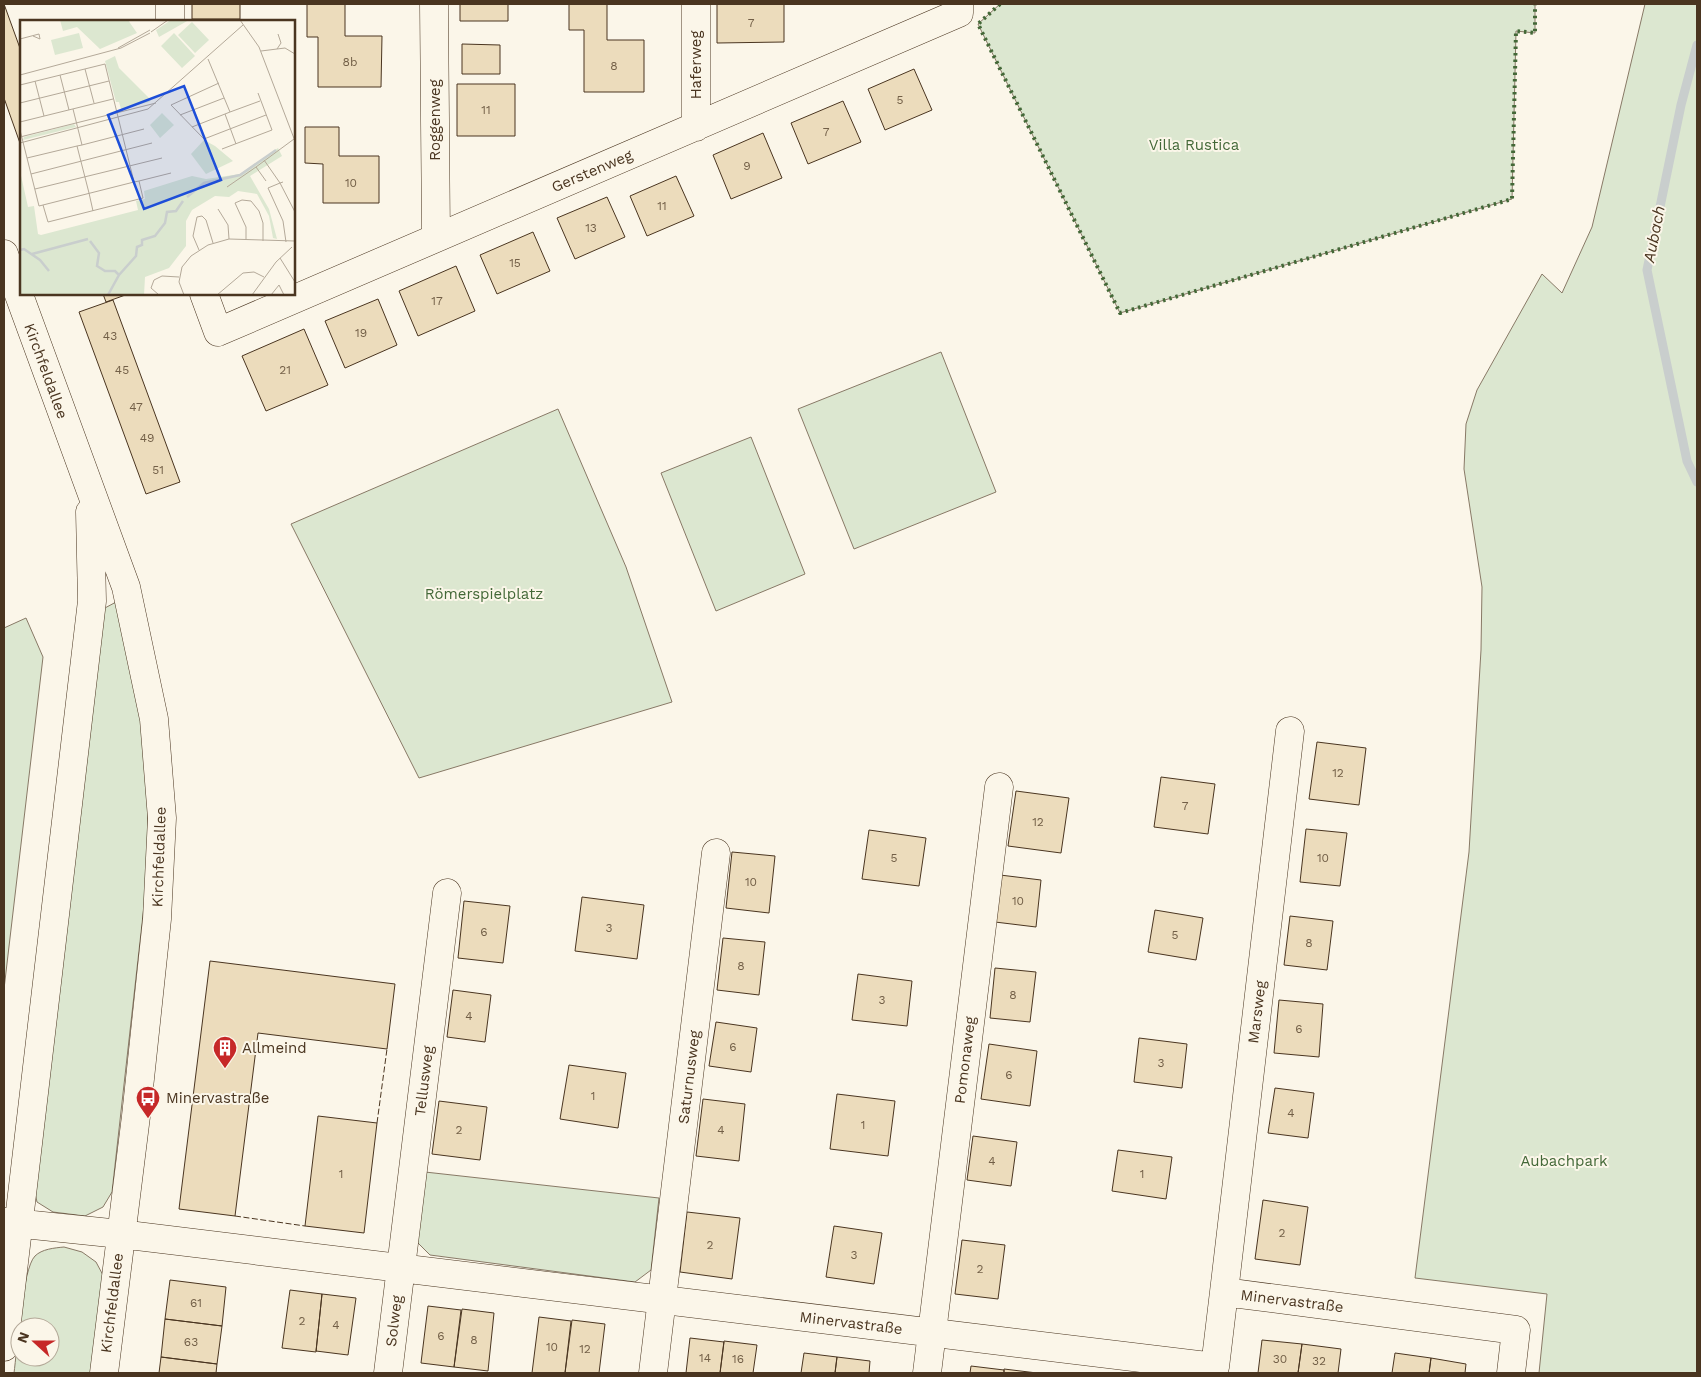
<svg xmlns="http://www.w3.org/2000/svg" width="1701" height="1377" font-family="'Work Sans',sans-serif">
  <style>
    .green { fill: #dce7d0; stroke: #887966; fill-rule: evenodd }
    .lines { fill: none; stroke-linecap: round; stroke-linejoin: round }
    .stream { stroke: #c9cecd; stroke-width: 9 }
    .building { fill: #ecdcbc; stroke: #4a3520 }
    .minor-casing { stroke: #4a3520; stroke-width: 29 }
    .minor { stroke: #fbf6e9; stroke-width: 28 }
    .hedge { stroke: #436837; stroke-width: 4; stroke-dasharray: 2.5 4; stroke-linecap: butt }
    .fence { stroke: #4a3520; stroke-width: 1; stroke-dasharray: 6 2.5; stroke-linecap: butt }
    .labels { text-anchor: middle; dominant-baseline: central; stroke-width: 4; stroke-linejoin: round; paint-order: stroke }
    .number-label { font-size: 12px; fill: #725f47 }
    .street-label { font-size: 15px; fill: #4a3520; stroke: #fbf6e9 }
    .park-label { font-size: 15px; fill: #436837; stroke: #fbf6e9 }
    .poi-label { font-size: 15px; fill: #4a3520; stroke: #fbf6e9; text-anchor: start }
    .water-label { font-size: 16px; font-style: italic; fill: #4a3520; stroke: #fbf6e9 }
    .inset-river { fill: none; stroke: #c9cecd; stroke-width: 2.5 }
    .inset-road { fill: none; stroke: #b4a999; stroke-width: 1 }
    .view { fill: #1d4ed8; fill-opacity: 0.15; stroke: #1d4ed8; stroke-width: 2.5 }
    .inset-edge { fill: none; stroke: #4a3520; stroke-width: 2.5 }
  </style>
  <rect width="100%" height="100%" fill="#fbf6e9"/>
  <path class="green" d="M 1000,4 L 1535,4 L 1535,33 L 1516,31 L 1512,199 L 1120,313 L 978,24 Z
    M 1645,4 L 1697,4 L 1697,1373 L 1539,1373 L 1547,1294 L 1415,1278 L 1469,852 L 1481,650 L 1482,587 L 1464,469 L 1466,424 L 1477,390 L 1542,274 L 1562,293 L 1592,227 Z
    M 941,352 L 996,492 L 854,549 L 798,409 Z
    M 558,409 L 626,567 L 672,702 L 419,778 L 291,524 Z
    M 751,437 L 805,574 L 716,611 L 661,473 Z
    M 118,601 L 143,730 L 148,799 L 147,879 L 112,1192 L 103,1207 L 85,1216 L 53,1212 L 37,1202 L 32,1180 L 103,609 Z
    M 26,618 L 43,657 L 4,989 L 4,628 Z
    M 425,1172 L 659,1198 L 651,1270 L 635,1282 L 430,1255 L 417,1242 Z
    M 64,1247 L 82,1252 L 96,1262 L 104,1277 L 92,1373 L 14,1373 C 17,1352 22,1269 35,1256 C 42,1249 54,1248 64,1247 ZM 20,1327 L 50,1327 L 50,1357 L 20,1357 Z"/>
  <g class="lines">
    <path class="stream" d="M 1697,45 L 1681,105 L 1647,270 L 1687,461 L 1697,482"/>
  </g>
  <path class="building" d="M 4,4 L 21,51 L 21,146 L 4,98 Z
    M 192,4 L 240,4 L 240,19 L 192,19 Z
    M 307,4 L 345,4 L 345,36 L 382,36 L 381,87 L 318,87 L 318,37 L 307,37 Z
    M 460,4 L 508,4 L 508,21 L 460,21 Z
    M 569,4 L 607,4 L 607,40 L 644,40 L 644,92 L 584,92 L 584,30 L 569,30 Z
    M 717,4 L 784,4 L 784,42 L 717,43 Z
    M 462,44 L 500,45 L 500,74 L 462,74 Z
    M 914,69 L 932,110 L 885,130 L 868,89 Z
    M 457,84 L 515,84 L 515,136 L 457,136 Z
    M 843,101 L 861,142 L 808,164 L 791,123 Z
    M 305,127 L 339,127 L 339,156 L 379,156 L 379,203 L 323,203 L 323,164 L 305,163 Z
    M 763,133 L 782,178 L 731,199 L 713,155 Z
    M 676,176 L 694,216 L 647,236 L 630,196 Z
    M 607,197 L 625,237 L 575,259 L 557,218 Z
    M 533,232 L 550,271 L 497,294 L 480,255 Z
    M 456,266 L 475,311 L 418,336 L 399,291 Z
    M 103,294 L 128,294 L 106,302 Z
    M 378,299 L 397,345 L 345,368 L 325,321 Z
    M 113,300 L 180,482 L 146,494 L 79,312 Z
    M 304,329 L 328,385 L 266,411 L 242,356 Z
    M 1317,742 L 1366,748 L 1359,805 L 1309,799 Z
    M 1161,777 L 1215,784 L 1208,834 L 1154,827 Z
    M 1016,791 L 1069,798 L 1061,853 L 1008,846 Z
    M 1306,829 L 1347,833 L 1340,886 L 1300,882 Z
    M 869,830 L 926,838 L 919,886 L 862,879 Z
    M 732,852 L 775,856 L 769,913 L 726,908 Z
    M 1000,875 L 1041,880 L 1036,927 L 995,922 Z
    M 582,897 L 644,905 L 637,959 L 575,951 Z
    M 464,901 L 510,906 L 503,963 L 458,958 Z
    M 1155,910 L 1203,918 L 1196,960 L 1148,952 Z
    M 1290,916 L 1333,921 L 1327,970 L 1284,965 Z
    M 723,938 L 765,942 L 759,995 L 717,990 Z
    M 210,961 L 395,984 L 387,1049 L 258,1033 L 235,1216 L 179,1209 Z
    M 995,968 L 1036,972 L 1030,1022 L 990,1018 Z
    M 858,974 L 912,981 L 907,1026 L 852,1020 Z
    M 453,990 L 491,995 L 485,1042 L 447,1037 Z
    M 1279,1000 L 1323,1004 L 1319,1057 L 1274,1053 Z
    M 716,1022 L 757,1028 L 751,1072 L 709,1066 Z
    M 1139,1038 L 1187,1044 L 1182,1088 L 1134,1082 Z
    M 989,1044 L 1037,1051 L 1030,1106 L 981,1099 Z
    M 569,1065 L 626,1073 L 618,1128 L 560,1119 Z
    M 1275,1088 L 1314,1093 L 1308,1138 L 1268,1133 Z
    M 837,1094 L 895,1101 L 888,1156 L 830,1149 Z
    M 703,1099 L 745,1104 L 739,1161 L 696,1156 Z
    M 439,1101 L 487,1107 L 480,1160 L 432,1154 Z
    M 318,1116 L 377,1123 L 364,1233 L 305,1226 Z
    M 973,1136 L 1017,1142 L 1011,1186 L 967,1180 Z
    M 1118,1150 L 1172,1157 L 1166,1199 L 1112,1191 Z
    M 1263,1200 L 1308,1207 L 1300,1265 L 1255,1259 Z
    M 687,1212 L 740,1218 L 732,1279 L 680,1272 Z
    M 834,1226 L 882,1233 L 874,1284 L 826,1277 Z
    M 962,1240 L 1005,1245 L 998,1299 L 955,1294 Z
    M 170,1280 L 226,1287 L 222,1326 L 165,1319 Z
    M 290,1290 L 322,1294 L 316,1352 L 282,1348 Z
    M 322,1294 L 356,1298 L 348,1355 L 316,1351 Z
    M 428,1306 L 461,1310 L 454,1367 L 421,1363 Z
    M 462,1309 L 494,1313 L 488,1371 L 454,1367 Z
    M 539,1317 L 571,1321 L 565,1373 L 532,1373 Z
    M 165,1319 L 222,1326 L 217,1364 L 161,1357 Z
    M 572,1320 L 605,1324 L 599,1373 L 565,1373 Z
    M 690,1338 L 724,1342 L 720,1373 L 686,1373 Z
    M 1262,1340 L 1302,1344 L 1298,1373 L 1258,1373 Z
    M 724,1341 L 757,1345 L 753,1373 L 720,1373 Z
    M 1302,1344 L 1341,1349 L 1338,1373 L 1298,1373 Z
    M 804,1353 L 837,1357 L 835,1373 L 801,1373 Z
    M 1395,1353 L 1431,1358 L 1429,1373 L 1392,1373 Z
    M 161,1357 L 217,1364 L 216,1373 L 159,1373 Z
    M 837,1357 L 870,1361 L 869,1373 L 835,1373 Z
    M 1431,1358 L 1466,1364 L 1465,1373 L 1429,1373 Z
    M 971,1366 L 1004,1370 L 1004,1373 L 970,1373 Z
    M 1004,1369 L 1037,1373 L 1004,1373 Z"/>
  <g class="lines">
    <defs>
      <path id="minor" d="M 434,4 L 436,237
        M 696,4 L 696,127
        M 170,21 L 170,4
        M 4,254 L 126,587 L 154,719 L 162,818 L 157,919 L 136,1116 L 104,1373
        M 204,294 L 218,332 L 959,13 L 959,4
        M 4,1222 L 120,1234 L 1215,1367 L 1224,1292 L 1516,1330 L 1511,1373
        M 1224,1292 L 1290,731
        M 4,1347 L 92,601 L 90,512
        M 388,1373 L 447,893
        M 653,1373 L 716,853
        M 927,1373 L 999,787"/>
    </defs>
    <use href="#minor" class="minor-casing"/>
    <use href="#minor" class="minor"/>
    <path class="hedge" d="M 1000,4 L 978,24 L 1120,313 L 1512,199 L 1516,31 L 1535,33 L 1535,4"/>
    <path class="fence" d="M 377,1123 L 387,1049
      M 235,1216 L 305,1226"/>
  </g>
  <defs>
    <symbol id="building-pin" viewBox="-11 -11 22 30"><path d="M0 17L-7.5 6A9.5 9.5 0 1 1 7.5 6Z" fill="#c62828" stroke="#fbf6e9"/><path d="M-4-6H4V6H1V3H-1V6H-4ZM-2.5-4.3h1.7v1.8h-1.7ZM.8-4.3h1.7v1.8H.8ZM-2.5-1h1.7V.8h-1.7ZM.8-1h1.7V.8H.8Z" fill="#fff"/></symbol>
    <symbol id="bus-pin" viewBox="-11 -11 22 30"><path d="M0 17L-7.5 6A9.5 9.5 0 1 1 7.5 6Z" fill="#c62828" stroke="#fbf6e9"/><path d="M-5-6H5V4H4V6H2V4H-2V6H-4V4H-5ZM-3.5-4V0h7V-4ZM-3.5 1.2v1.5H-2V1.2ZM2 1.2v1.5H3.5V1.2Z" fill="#fff"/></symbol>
  </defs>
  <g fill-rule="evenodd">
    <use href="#building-pin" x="211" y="1034" width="28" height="38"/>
    <use href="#bus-pin" x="134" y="1084" width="28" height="38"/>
  </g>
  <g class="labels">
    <g class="number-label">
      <text x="751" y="23">7</text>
      <text x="350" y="62">8b</text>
      <text x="614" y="66">8</text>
      <text x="900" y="100">5</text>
      <text x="486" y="110">11</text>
      <text x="826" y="132">7</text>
      <text x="747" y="166">9</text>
      <text x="351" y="183">10</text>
      <text x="662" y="206">11</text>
      <text x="591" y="228">13</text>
      <text x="515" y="263">15</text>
      <text x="437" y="301">17</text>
      <text x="361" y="333">19</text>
      <text x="110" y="336">43</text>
      <text x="122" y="370">45</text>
      <text x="285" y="370">21</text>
      <text x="136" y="407">47</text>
      <text x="147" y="438">49</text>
      <text x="158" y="470">51</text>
      <text x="1338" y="773">12</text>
      <text x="1185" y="806">7</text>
      <text x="1038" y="822">12</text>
      <text x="894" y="858">5</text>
      <text x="1323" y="858">10</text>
      <text x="751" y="882">10</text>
      <text x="1018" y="901">10</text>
      <text x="609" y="928">3</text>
      <text x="484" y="932">6</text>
      <text x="1175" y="935">5</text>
      <text x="1309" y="943">8</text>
      <text x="741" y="966">8</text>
      <text x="1013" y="995">8</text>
      <text x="882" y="1000">3</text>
      <text x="469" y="1016">4</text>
      <text x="1299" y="1029">6</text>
      <text x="733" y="1047">6</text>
      <text x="1161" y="1063">3</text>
      <text x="1009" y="1075">6</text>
      <text x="593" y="1096">1</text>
      <text x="1291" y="1113">4</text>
      <text x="863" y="1125">1</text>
      <text x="459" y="1130">2</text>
      <text x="721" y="1130">4</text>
      <text x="992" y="1161">4</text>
      <text x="341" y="1174">1</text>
      <text x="1142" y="1174">1</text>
      <text x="1282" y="1233">2</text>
      <text x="710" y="1245">2</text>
      <text x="854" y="1255">3</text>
      <text x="980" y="1269">2</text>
      <text x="196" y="1303">61</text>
      <text x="302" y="1321">2</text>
      <text x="336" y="1325">4</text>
      <text x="441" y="1336">6</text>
      <text x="474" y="1340">8</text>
      <text x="191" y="1342">63</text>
      <text x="552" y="1347">10</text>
      <text x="585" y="1349">12</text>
      <text x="705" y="1358">14</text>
      <text x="738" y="1359">16</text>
      <text x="1280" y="1359">30</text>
      <text x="1319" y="1361">32</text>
    </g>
    <g class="street-label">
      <text transform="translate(696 65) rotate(-90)">Haferweg</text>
      <text transform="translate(435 120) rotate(-90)">Roggenweg</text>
      <text transform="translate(592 171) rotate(-23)">Gerstenweg</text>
      <text transform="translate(46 371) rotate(70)">Kirchfeldallee</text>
      <text transform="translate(159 857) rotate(-88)">Kirchfeldallee</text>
      <text transform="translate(1257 1012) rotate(-83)">Marsweg</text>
      <text transform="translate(965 1060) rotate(-83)">Pomonaweg</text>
      <text transform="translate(689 1077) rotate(-83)">Saturnusweg</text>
      <text transform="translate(424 1081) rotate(-83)">Tellusweg</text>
      <text transform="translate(1292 1301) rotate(7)">Minervastraße</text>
      <text transform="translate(112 1303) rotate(-83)">Kirchfeldallee</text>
      <text transform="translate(394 1321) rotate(-83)">Solweg</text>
      <text transform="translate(851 1323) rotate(7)">Minervastraße</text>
    </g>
    <g class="park-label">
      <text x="1194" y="145">Villa Rustica</text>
      <text x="484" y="594">Römerspielplatz</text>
      <text x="1564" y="1161">Aubachpark</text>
    </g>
    <g class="poi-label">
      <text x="242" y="1048">Allmeind</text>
      <text x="166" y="1098">Minervastraße</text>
    </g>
    <g class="water-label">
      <text transform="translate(1654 234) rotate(-79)">Aubach</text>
    </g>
  </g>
  <g transform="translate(20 20)">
    <rect width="275" height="275" fill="#fbf6e9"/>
    <path d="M 40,0 L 108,0 L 117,13 L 80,29 L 57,7 L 43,11 ZM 151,0 L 169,0 L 139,17 L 136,10 ZM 172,2 L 189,20 L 175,33 L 158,15 ZM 59,13 L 63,28 L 35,35 L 31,20 ZM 154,13 L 175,36 L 162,48 L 141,26 ZM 95,36 L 99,48 L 131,80 L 129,82 L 101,89 L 99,82 L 96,82 L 85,41 ZM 142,93 L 154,105 L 140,118 L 130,105 ZM 54,104 L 56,107 L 3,120 L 4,117 ZM 184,120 L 195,126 L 213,141 L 186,154 L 171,134 ZM 258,128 L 262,136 L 230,156 L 249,189 L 257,219 L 253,218 L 249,196 L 237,174 L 218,171 L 209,177 L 195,176 L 172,190 L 166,201 L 166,226 L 149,248 L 125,257 L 124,275 L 0,275 L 0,151 L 8,187 L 14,186 L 18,214 L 21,215 L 118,190 L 116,181 L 125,179 L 124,171 L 172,156 L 186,159 L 220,154 Z" fill="#dce7d0"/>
    <path class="inset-river" d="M 167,177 L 184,163 L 220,155 L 256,130M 70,221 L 79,233 L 77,246 L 85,251 L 95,251 L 99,255M 0,230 L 4,229 L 20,240 L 29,251M 12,234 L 68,219M 88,275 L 99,255 L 116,236 L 117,227 L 122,225 L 122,220 L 135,216 L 145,203 L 147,192 L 156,191 L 163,181"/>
    <path class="inset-road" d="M 220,0 L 239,27 L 275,121M 131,12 L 148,0M 0,19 L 19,14 L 20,19 L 13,16M 98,28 L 130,10M 257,29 L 261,23 L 258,14M 241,31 L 265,28 L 275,34M 188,39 L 210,92 L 205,94 L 216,124M 65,49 L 74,83M 0,55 L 101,28 L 130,13M 40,55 L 49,90M 15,61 L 24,96M 199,63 L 151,85 L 184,119 L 246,95M 0,65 L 85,44 L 114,162 L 119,161 L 123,178 L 28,202 L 23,185M 0,83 L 89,61M 53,89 L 62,125 L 57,126 L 69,173M 210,92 L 240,81M 160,95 L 204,78M 0,102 L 93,79M 172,107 L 205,94M 0,110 L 19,186 L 114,162M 0,117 L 136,83M 0,123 L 128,89 L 223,5M 62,125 L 124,109M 202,129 L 252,110 L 238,73M 7,138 L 57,126M 244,140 L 260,163 L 248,168 L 263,201 L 266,222M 11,154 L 132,123M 119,161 L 151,153M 246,161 L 236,147 L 274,119M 263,162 L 260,163 L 275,192M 207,167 L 236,147M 15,169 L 142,138M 69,173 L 73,191M 198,189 L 208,205 L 209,219M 226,219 L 226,207 L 215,183 L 222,180 L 231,181 L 239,191 L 243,203 L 243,221M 179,230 L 173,216 L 177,197 L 182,196 L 186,200 L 193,223M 260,238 L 275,262M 139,275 L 131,268 L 134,260 L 142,256 L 159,257M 164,275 L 159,262 L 162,247 L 171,236 L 188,225 L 209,219 L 275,221M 197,275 L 223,253 L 234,252 L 244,257M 232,275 L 256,242 L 272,227M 251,275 L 259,265 L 264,275"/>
    <path class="view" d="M 164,66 L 201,160 L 124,189 L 88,95 Z"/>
    <rect width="275" height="275" class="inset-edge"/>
  </g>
  <rect width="1701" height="1377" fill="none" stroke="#4a3520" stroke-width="10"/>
  <g transform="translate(35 1342) rotate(291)"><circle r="24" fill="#fbf6e9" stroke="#b4a999"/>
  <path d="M0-4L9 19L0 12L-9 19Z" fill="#c62828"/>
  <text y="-8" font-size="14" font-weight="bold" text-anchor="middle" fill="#4a3520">N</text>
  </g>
</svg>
